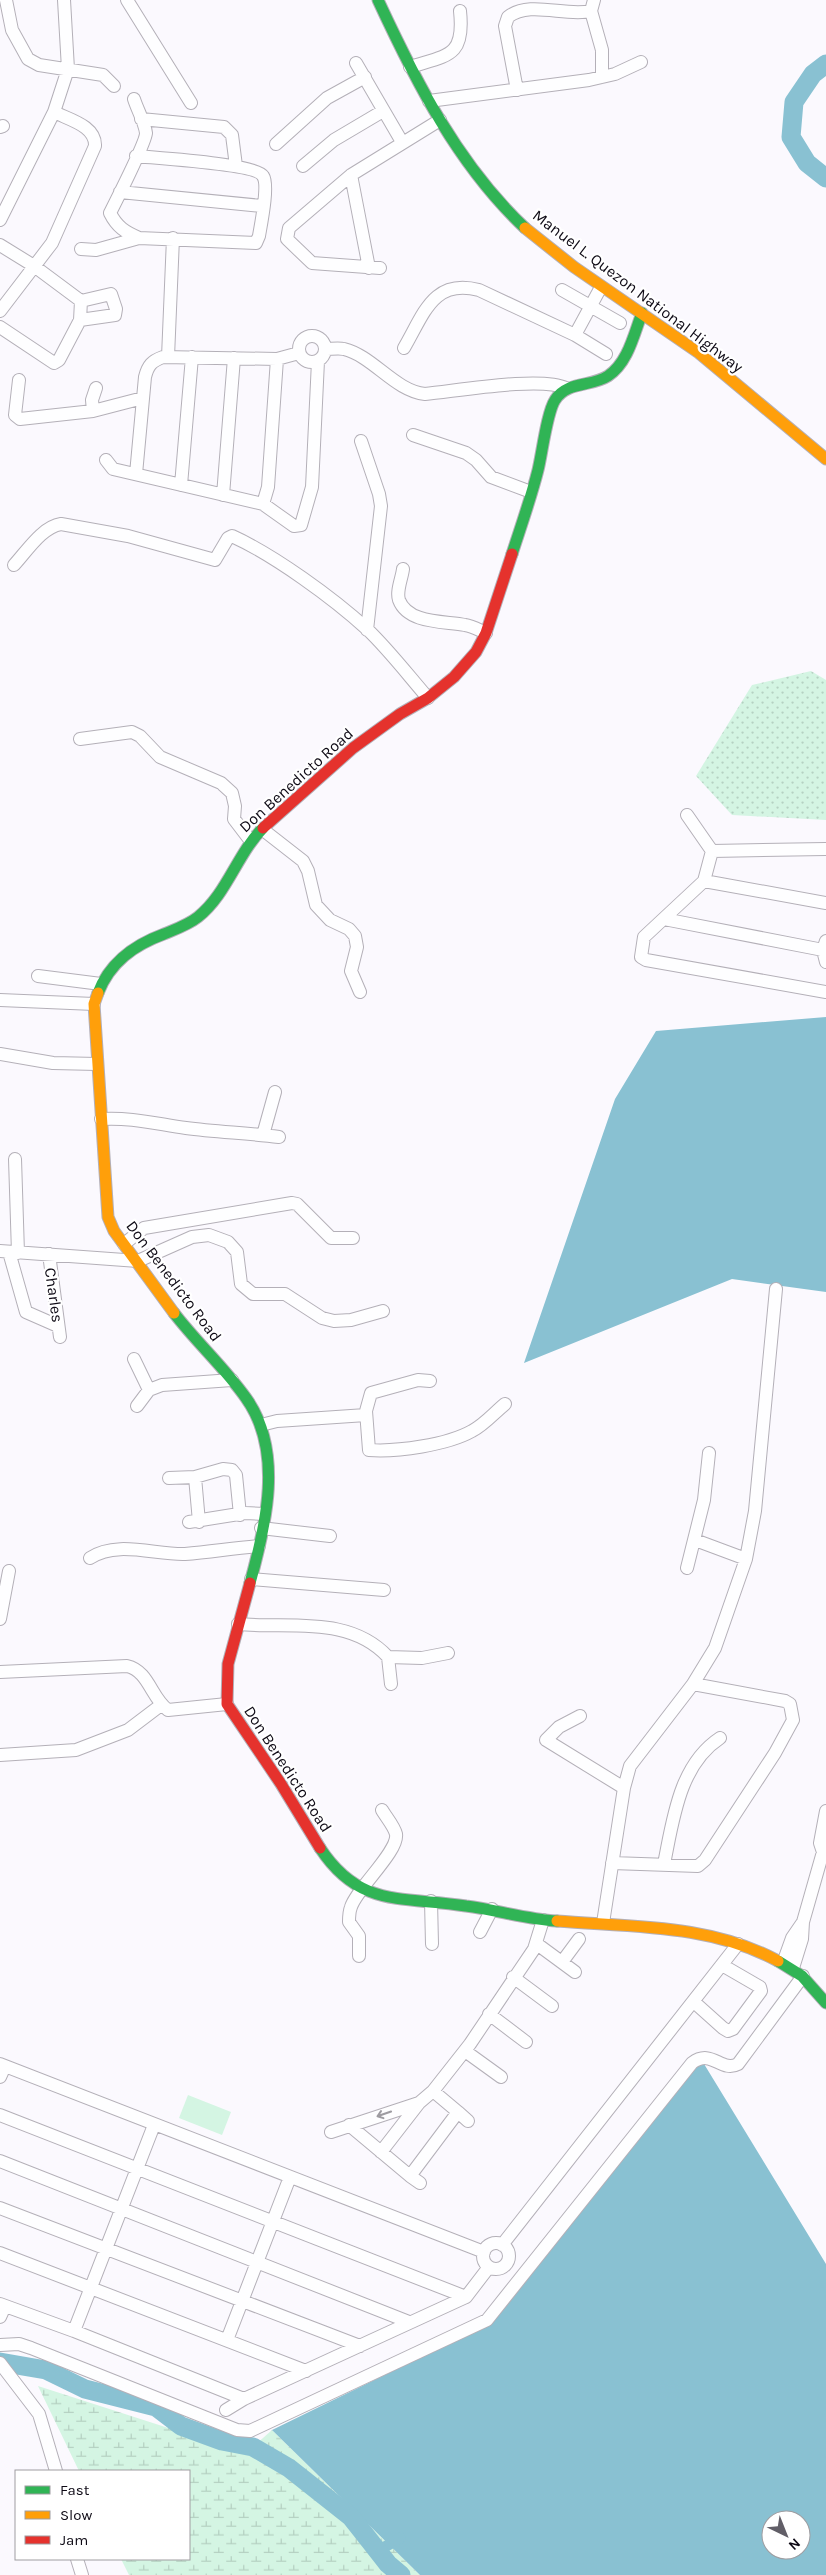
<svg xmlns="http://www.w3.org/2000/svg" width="826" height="2575" font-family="Karla,sans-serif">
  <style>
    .grass { fill: url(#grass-dots) }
    .wetland { fill: url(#wetland-marsh) }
    .garden { fill: #d4f5e3 }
    .water { fill: #89c1d2; fill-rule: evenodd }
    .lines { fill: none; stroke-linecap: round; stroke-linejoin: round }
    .canal { stroke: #89c1d2; stroke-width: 11 }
    .river { stroke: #89c1d2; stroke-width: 19 }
    .street-casing { stroke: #b4b0b8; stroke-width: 14 }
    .fast-casing { stroke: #b4b0b8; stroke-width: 13 }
    .slow-casing { stroke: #b4b0b8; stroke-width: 13 }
    .jam-casing { stroke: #b4b0b8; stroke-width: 13 }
    .street { stroke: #fefeff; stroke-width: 12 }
    .fast { stroke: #30b455; stroke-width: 11 }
    .slow { stroke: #ff9f0a; stroke-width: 11 }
    .jam { stroke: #e5322d; stroke-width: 11 }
    .oneway { stroke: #9e9ca1 }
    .labels { text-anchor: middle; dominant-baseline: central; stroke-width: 4.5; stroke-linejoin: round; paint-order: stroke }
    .street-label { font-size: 16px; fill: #0e0a15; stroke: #fff }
  </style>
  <defs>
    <pattern id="grass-dots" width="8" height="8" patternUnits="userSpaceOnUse" patternTransform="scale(1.25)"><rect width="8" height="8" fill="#d4f5e3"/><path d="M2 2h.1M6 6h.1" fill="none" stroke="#b5d1c2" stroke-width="1.8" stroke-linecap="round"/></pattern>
    <pattern id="wetland-marsh" width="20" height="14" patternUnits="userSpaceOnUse" patternTransform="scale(1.25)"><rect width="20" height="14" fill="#d4f5e3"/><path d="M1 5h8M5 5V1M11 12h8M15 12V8" fill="none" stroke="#b5d1c2"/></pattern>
  </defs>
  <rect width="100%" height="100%" fill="#fbf9fe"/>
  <path class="grass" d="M 811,671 L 826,680 L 826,820 L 732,815 L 696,776 L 752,685 Z"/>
  <path class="wetland" d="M 38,2386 L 246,2453 L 272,2430 L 420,2575 L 129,2575 L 121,2559 L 189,2559 L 189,2471 L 79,2471 Z"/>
  <path class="garden" d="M 188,2095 L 231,2112 L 222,2135 L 179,2118 Z"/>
  <path class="water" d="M 826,1017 L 826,1292 L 732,1279 L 524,1363 L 615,1099 L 656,1031 Z
    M 701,2059 L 826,2264 L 826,2575 L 420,2575 L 272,2430 L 489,2324 ZM 771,2520 L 801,2520 L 801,2550 L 771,2550 Z"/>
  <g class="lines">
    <path class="canal" d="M 378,2551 L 400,2538"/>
    <path class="river" d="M 826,64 L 813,74 L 794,102 L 791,137 L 807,163 L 826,178
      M 0,2362 L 46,2370 L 85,2389 L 156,2407 L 181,2426 L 222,2441 L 253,2447 L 289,2468 L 351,2517 L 388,2564 L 401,2575"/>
    <defs>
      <path id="street" d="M 6,0 L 12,30 L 28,59 L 39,65 L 103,75 L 114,86
        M 127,0 L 191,103
        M 594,0 L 591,11 L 602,50 L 602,77
        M 356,63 L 402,142
        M 410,67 C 448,55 465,57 460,11
        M 517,90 L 505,26 L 508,17 C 530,0 565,17 591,11
        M 134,99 C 137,109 145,123 146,133 C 146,142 116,201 110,213 C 117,227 125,232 139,238 L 256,243 L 259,236 C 261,224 269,185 263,176 C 256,164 155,158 136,156
        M 429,101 L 589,80 L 615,74 L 641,62
        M 141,119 L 224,127 L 232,135 L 236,166
        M 0,127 L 3,126
        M 276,144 L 327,98 L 365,77
        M 303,166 L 334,140 L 383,111
        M 351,175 L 369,268
        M 120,192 L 262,206
        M 0,220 L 54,112 L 68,69 L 64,0
        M 0,245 L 34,266 L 81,301 L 80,320 L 59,360 L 54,363 L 0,327
        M 81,249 L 96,250 L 139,238
        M 380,268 L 312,263 L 287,239 L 289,228 L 351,175 L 440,120
        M 562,290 L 620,323
        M 0,311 L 52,243 L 95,146 C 96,126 70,120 54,112
        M 80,320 L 115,315 L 116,309 L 111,294 L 81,301
        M 575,335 L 601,287
        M299 349a13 13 0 1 1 26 0a13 13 0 1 1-26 0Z
        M 404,348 C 424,314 433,278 479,290 L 575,335 L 606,354
        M 325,349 C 331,349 339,348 344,349 C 373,356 395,391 425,394 C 457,391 540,376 566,388
        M 168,357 L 173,238
        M 19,380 L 15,415 L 20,419 L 93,411 L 143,398
        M 93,411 L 92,400 L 96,388
        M 413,435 L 466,453 L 476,460 L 491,477 L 531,492
        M 361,441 L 379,494 L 381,506 L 367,630
        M 106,460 L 113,469 L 263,504 L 294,526 L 301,525 L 312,487 L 318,361
        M 136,474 L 145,377 C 148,365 152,361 163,357 L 277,359 L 299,353
        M 181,485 L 192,357
        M 223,495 L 234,358
        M 263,504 L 268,487 L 277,359
        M 14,565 C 27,551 42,527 61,524 L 128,536 L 215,560 L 228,538 L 232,536 C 274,555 333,598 367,629 C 389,650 408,675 428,698
        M 403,569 C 402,578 396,591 399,600 C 408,624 445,621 465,625 C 472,626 479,630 486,633
        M 80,739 L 132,732 L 140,736 L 160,757 L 221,783 L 232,793 L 235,806 L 234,819 L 250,840
        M 687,815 L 712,851 L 704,881 L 644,937 L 641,957 L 646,960 L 826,992
        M 262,829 L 303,861 L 308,871 L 316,905 L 330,920 L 349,929 L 355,936 L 357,947 L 351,971 L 360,992
        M 712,851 L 826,849
        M 704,881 L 826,903
        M 664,919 L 823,950
        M 826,941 L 823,950 L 826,962
        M 38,976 L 101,984
        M 0,1000 L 94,1004
        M 0,1054 L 53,1063 L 97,1064
        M 101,1119 C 130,1117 157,1124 186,1128 C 216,1132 248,1133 279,1137
        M 263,1135 L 275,1092
        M 15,1159 L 18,1253
        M 124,1244 L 144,1228 L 292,1203 L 297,1204 L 331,1238 L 353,1238
        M 0,1251 L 138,1261 L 192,1237 L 209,1235 L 228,1242 L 237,1252 L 241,1284 L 253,1294 L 285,1294 L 322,1318 L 334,1321 L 351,1320 L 383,1311
        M 9,1252 L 26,1312 L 58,1326
        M 49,1254 L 60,1337
        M 134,1359 L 149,1390
        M 430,1381 L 418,1380 L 371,1393 L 366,1411 L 369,1450 C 397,1452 447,1445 472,1431 C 484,1425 494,1413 505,1404
        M 137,1406 L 149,1390 L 162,1385 L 232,1380
        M 261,1425 L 277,1421 L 366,1415
        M 195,1477 L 199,1522
        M 169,1478 L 195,1477 L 223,1469 L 232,1470 L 236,1475 L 240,1515
        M 189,1522 L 245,1513 L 264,1514
        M 261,1528 L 330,1536
        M 695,1540 L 746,1559
        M 90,1558 C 117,1540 155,1555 185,1554 C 210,1552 234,1548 259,1546
        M 687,1568 L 704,1500 L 709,1453
        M 251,1579 L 384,1590
        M 0,1619 L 9,1571
        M 238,1624 C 290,1629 349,1615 388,1657 L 391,1684
        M 388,1657 L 422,1658 L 448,1653
        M 0,1672 L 127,1666 C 149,1671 151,1698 168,1710 L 227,1704
        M 580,1716 L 559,1727 L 546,1740 L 624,1788
        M 0,1755 L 76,1750 L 128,1730 L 161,1705
        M 612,1863 L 698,1866 L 705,1860 L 775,1753 L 793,1720 L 790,1704 L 785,1701 L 693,1684
        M 664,1864 C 673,1820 679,1765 720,1738
        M 431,1901 L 432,1944
        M 603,1923 L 624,1788 L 630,1766 L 693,1684 L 715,1648 L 746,1559 L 755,1511 L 776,1289
        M 480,1932 L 492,1909
        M 537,1944 L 575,1972
        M 359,1956 L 359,1936 L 349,1922 C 349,1917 349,1912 351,1907 C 357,1888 399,1851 396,1834 C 394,1826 386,1817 382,1810
        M 562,1962 L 579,1939
        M 783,1963 L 792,1938 L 803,1922
        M 793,1968 L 802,1939 L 803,1922 L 823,1852 L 820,1843 L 826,1811
        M 513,1977 L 552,2006
        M 694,2002 L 723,2028 L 728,2031 L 733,2029 L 761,1991 L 760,1987 L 722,1965
        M 489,2014 L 526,2042
        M 465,2051 L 501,2077
        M 0,2064 L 484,2252
        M 0,2077 L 5,2066
        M 458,2112 L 468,2121
        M 0,2115 L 466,2297
        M 349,2125 L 410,2176 L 458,2112 L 433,2091
        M 331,2132 L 419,2103
        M 381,2152 L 419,2103 L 433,2091 L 470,2044 L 534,1949 L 543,1920
        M 0,2161 L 409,2322
        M 410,2176 L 420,2183
        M 0,2208 L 360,2346
        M483 2256a13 13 0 1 1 26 0a13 13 0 1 1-26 0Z
        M 502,2245 L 738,1944
        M 0,2253 L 306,2371
        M 0,2304 L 74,2331 L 244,2399
        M 0,2317 L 5,2306
        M 74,2331 L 154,2125
        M 227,2340 L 290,2177
        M 0,2345 L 19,2344 L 31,2348 L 237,2430 L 250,2431 L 487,2320 L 692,2063 C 712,2048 721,2073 738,2064 L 803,1976
        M 0,2363 L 39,2414 L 56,2471
        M 226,2410 L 244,2399 L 466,2297 L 489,2267
        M 77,2559 L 82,2575"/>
      <path id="fast" d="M 378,0 C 416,82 458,165 525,228
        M 512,554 C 521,526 531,498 538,470 C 542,454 547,412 555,400 C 567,381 591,387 608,376 C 628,363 634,334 642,313
        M 98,993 C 110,962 134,945 164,934 C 176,929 188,925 198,917 C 227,894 237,854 263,828
        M 174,1313 C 197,1343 225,1368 246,1398 C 284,1451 266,1525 250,1583
        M 320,1848 C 360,1909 404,1896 466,1906 C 497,1910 526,1919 557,1921
        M 778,1961 L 802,1976 L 826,2003"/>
      <path id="slow" d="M 525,228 L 574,267 L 699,353 L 826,459
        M 98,993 L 94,1004 L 108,1217 L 114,1231 L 174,1313
        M 557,1921 C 632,1927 710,1924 778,1961"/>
      <path id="jam" d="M 263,828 L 353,748 L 400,714 L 428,698 L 454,677 L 476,652 L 486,633 L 512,554
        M 250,1583 L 228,1664 L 227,1704 L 281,1784 L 320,1848"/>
    </defs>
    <use href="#street" class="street-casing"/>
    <use href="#fast" class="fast-casing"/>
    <use href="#slow" class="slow-casing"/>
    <use href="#jam" class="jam-casing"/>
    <use href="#street" class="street"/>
    <use href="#fast" class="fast"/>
    <use href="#slow" class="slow"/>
    <use href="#jam" class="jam"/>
  </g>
  <defs><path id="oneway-shaft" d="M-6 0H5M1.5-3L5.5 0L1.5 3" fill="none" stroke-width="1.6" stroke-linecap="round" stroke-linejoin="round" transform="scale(1.25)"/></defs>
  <use class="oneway" href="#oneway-shaft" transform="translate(384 2114) rotate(161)"/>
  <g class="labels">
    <g class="street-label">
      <text transform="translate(638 291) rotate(37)">Manuel L. Quezon National Highway</text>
      <text transform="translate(296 780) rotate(-42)">Don Benedicto Road</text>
      <text transform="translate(174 1281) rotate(53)">Don Benedicto Road</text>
      <text transform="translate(54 1295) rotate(82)">Charles</text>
      <text transform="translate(288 1769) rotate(57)">Don Benedicto Road</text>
    </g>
  </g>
  <rect x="15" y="2470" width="175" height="90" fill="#ffffff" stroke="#9f9da1"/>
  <rect x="25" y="2486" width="25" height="8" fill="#30b455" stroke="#9f9da1"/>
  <text x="60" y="2495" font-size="15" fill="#0e0a15">Fast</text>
  <rect x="25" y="2511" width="25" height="8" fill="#ff9f0a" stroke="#9f9da1"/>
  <text x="60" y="2520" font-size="15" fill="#0e0a15">Slow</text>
  <rect x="25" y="2536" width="25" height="8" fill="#e5322d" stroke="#9f9da1"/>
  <text x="60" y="2545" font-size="15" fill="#0e0a15">Jam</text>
  <g transform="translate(786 2535) rotate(137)"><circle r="24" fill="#ffffff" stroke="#9f9da1"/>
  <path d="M0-4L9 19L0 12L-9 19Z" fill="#615e67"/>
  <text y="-8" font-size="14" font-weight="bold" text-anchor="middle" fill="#0e0a15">N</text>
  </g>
</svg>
